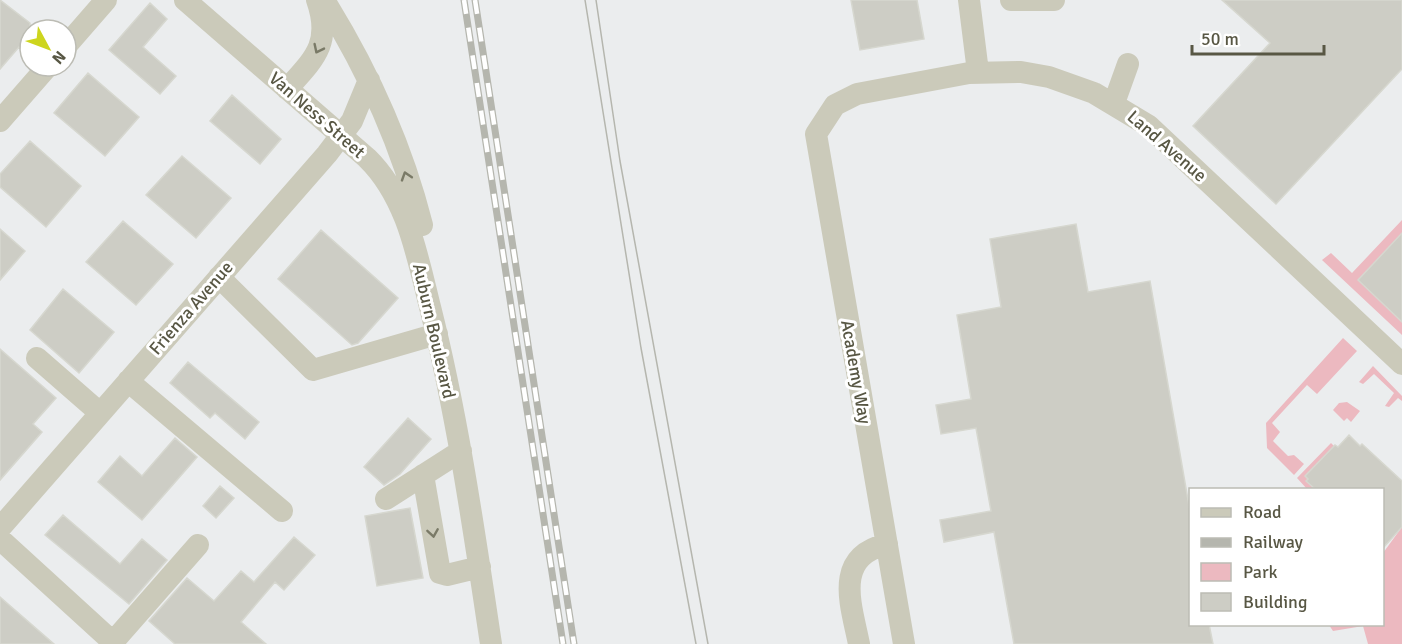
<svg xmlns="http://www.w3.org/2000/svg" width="1402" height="644" font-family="Signika,sans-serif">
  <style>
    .green { fill: #ecb9c0 }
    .building { fill: #cdcdc5; stroke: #d6d7cf; stroke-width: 1.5 }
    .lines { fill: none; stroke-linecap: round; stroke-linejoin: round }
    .minor { stroke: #cbcaba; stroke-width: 22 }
    .tram { stroke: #b5b6ae; stroke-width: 1.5 }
    .rail-casing { stroke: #b5b6ae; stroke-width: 7 }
    .rail { stroke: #fff; stroke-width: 4.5; stroke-dasharray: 14; stroke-linecap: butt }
    .oneway { stroke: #7a7a67 }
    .labels { text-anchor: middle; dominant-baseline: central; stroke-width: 6; stroke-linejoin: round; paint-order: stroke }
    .street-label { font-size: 18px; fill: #585744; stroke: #fff }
  </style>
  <rect width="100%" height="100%" fill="#ebedee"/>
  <path class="green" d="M 1402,220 L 1402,233 L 1358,280 L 1402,322 L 1402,335 L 1322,260 L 1331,253 L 1352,273 Z
    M 1343,338 L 1357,351 L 1317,394 L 1307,385 L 1272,423 L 1280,432 L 1273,441 L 1288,456 L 1294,455 L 1304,464 L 1294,475 L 1267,448 L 1266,423 Z
    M 1373,366 L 1402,396 L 1402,401 L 1398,398 L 1389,407 L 1385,406 L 1394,393 L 1374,374 L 1363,384 L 1359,382 Z
    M 1347,402 L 1360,411 L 1351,422 L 1347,418 L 1344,421 L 1333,410 L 1339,403 Z
    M 1331,443 L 1334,446 L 1305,476 L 1308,479 L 1306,481 L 1315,489 L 1307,489 L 1297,478 Z
    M 1402,527 L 1402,644 L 1368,644 L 1363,626 L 1333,631 L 1329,625 L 1382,624 L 1383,553 Z"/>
  <path class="building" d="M 0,0 L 30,23 L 30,41 L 22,50 L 19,47 L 0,69 Z
    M 851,0 L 917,0 L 924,39 L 860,50 Z
    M 1222,0 L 1402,0 L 1402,69 L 1276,204 L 1193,126 L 1270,43 Z
    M 150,3 L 167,19 L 143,47 L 176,76 L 160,94 L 109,50 Z
    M 88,73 L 139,117 L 105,156 L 54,113 Z
    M 232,95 L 281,139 L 260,164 L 210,121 Z
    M 30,141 L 81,186 L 46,227 L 0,187 L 0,174 Z
    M 182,156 L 231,198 L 196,238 L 146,195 Z
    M 123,221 L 173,264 L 136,305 L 86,262 Z
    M 1076,224 L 1088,292 L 1150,281 L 1191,517 L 1191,624 L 1209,624 L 1213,644 L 1014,644 L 994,532 L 944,542 L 940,520 L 991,511 L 976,428 L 941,434 L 936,405 L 971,399 L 957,315 L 1001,307 L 990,239 Z
    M 0,229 L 25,251 L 0,280 Z
    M 321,230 L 398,298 L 358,343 L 352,345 L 278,279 Z
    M 1402,233 L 1402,322 L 1358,280 Z
    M 63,289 L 114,332 L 79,373 L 30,330 Z
    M 0,349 L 56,398 L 33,424 L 42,432 L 0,480 Z
    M 188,362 L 259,422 L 245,439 L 215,413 L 210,418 L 170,383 Z
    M 408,418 L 431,439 L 400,474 L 384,485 L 364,467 Z
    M 1349,435 L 1360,446 L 1362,444 L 1402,481 L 1402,527 L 1383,548 L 1383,489 L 1315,489 L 1306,481 L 1308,479 L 1305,476 L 1335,445 L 1338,447 Z
    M 175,438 L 197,457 L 142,520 L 98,482 L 120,456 L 142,476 Z
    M 220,486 L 234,498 L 216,518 L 203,506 Z
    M 410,508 L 423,578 L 377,586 L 365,516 Z
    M 63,515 L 120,564 L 142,539 L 167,560 L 129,604 L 45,535 Z
    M 294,537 L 315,555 L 284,590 L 275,582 L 241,622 L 266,644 L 175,644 L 149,621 L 187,578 L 214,601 L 241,571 L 254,582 Z
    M 0,597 L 54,644 L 0,644 Z"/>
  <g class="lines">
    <path class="minor" d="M 185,0 L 367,158 C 407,197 417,255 430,307 C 458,418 474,531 491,644
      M 324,0 C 367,69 402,146 422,225
      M 969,0 L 978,72
      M 1011,0 L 1054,0
      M 66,46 L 106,0
      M 287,89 C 315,58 332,43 317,0
      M 1114,103 L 1128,64
      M 0,121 L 48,66
      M 219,277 L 313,370 L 437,334
      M 37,358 L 100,413
      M 128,381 L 282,511
      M 423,475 L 440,573 L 447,575 L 480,567
      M 386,499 L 461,451
      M 0,528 L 327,154 L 352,121 L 369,80
      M 0,539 L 115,644
      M 113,642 L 198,545
      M 859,644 C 851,604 833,557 887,544
      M 904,644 L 816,134 L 835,105 L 857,94 L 969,73 L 1021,72 L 1049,77 L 1094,93 L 1149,126 L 1402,364"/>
    <path class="tram" d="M 585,0 L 641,348 L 696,644
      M 596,0 L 620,161 L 708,644"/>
    <defs>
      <path id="rail" d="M 464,0 L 563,644
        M 475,0 L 574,644"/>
    </defs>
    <use href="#rail" class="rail-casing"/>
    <use href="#rail" class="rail"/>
  </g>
  <defs><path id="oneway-chevron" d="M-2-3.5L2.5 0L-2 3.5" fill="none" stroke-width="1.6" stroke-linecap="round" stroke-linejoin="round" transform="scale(1.5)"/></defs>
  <g class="oneway">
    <use href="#oneway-chevron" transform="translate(318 49) rotate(116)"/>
    <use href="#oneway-chevron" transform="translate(406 176) rotate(-108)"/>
    <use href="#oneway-chevron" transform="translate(433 533) rotate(81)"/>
  </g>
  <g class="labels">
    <g class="street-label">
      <text transform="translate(317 115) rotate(41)">Van Ness Street</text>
      <text transform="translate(1167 146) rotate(41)">Land Avenue</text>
      <text transform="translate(191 308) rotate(-49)">Frienza Avenue</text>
      <text transform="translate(434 331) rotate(77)">Auburn Boulevard</text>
      <text transform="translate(856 372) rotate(80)">Academy Way</text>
    </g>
  </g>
  <rect x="1189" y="488" width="195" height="138" fill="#ffffff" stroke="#bcbcb4" stroke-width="1.5"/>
  <rect x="1201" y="508" width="30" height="9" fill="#cbcaba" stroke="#bcbcb4" stroke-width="1.5"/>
  <text x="1243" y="518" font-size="18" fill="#585744">Road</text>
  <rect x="1201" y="538" width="30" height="9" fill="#b5b6ae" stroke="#bcbcb4" stroke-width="1.5"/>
  <text x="1243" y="548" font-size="18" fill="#585744">Railway</text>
  <rect x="1201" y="563" width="30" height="18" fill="#ecb9c0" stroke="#bcbcb4" stroke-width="1.5"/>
  <text x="1243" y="578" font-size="18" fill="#585744">Park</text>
  <rect x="1201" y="593" width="30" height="18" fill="#cdcdc5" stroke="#bcbcb4" stroke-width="1.5"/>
  <text x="1243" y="608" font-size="18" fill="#585744">Building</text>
  <g transform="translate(48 48) rotate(131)"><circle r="28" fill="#ffffff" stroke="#bcbcb4" stroke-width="1.5"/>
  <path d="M0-4.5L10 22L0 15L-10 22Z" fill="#cdd51e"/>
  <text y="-9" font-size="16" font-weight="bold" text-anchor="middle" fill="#585744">N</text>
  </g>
  <path d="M1192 45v9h132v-9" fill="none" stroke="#585744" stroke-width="3"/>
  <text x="1201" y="45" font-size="18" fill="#585744" stroke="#ffffff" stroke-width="4.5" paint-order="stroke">50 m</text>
</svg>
